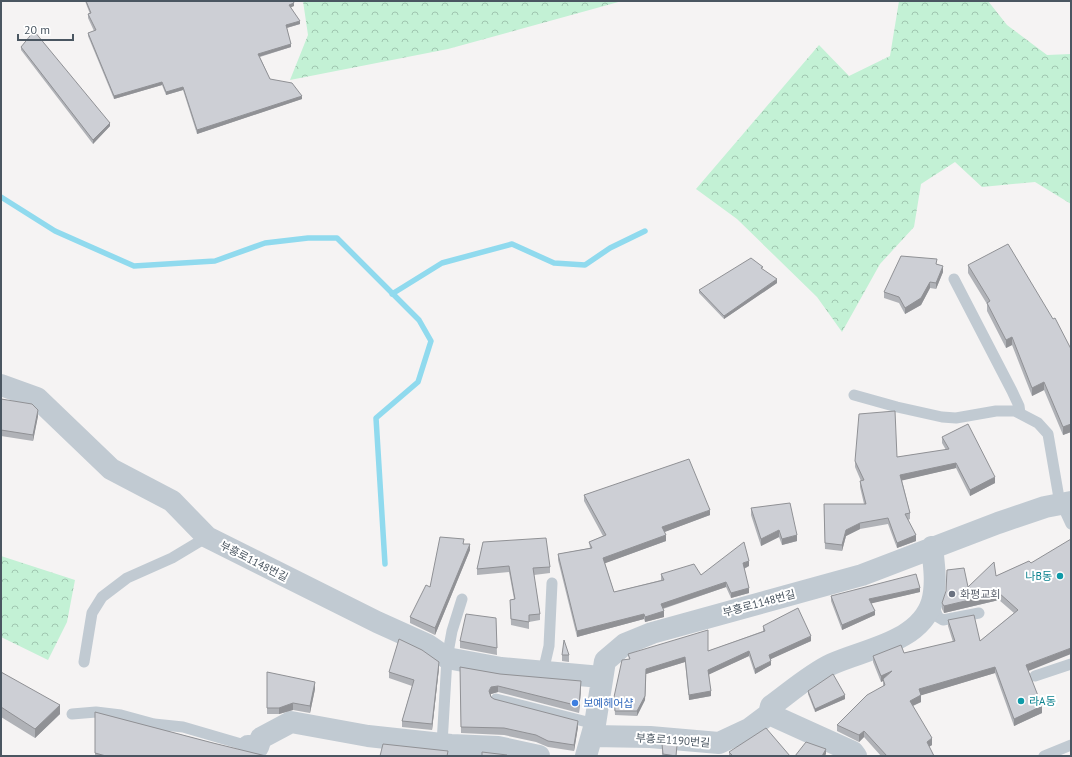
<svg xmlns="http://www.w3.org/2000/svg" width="1072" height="757" font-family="'PT Sans','Noto Sans KR',sans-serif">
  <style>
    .forest { fill: url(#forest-crowns) }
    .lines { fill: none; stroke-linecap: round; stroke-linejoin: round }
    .stream { stroke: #90daee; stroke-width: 5.5 }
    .service { stroke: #c1cad2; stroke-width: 11 }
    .minor { stroke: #c1cad2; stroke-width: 22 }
    .wall { fill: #b0b2b7 }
    .shaded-wall { fill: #909195 }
    .building { fill: #cdcfd5; stroke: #909195 }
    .culture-dot { fill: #0f9aa8; stroke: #fff; stroke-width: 1.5 }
    .worship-dot { fill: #6b7280; stroke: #fff; stroke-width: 1.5 }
    .shop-dot { fill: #3f7fe0; stroke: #fff; stroke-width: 1.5 }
    .labels { text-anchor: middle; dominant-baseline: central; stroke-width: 4; stroke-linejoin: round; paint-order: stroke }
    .street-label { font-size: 11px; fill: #4a5661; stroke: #fff }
    .culture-label { font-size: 11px; fill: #0d838f; stroke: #fff; text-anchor: end }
    .worship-label { font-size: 11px; fill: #5b616d; stroke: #fff; text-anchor: start }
    .shop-label { font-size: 11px; fill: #366cbe; stroke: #fff; text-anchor: start }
  </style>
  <defs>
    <pattern id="forest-crowns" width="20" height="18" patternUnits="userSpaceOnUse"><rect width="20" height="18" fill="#c3f1d5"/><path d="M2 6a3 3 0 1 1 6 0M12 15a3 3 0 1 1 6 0" fill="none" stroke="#a0c6b0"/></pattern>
  </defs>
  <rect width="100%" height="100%" fill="#f5f3f3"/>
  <path class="forest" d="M 303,1 L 622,1 L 448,49 L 290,80 L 308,35 Z
    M 899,1 L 988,1 L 1007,25 L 1047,55 L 1071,54 L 1071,204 L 1035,182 L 982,187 L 955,162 L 921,184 L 914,227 L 880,264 L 842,332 L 817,297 L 737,219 L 696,189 L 819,45 L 849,76 L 890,56 Z
    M 1,556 L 75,580 L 67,622 L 48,660 L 1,637 Z"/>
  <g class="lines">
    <path class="stream" d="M 1,197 L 55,231 L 134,266 L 215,261 L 265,243 L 308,238 L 337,238 L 419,320 L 431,341 L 418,382 L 376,418 L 385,564
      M 392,294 L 442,263 L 512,244 L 554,263 L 585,265 L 610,248 L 645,231"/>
    <path class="service" d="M 954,279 L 1012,391 L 1019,406 L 1020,413
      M 854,395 L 897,407 L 942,417 L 956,418 L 996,411 L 1015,411 L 1038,423 L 1048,434 L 1059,498 L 1071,524
      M 932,602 L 938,617 L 943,620 L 979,613
      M 84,662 L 92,613 L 102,597 L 127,578 L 172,558 L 207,537
      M 543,672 L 549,646 L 552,583
      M 1035,676 L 1071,664
      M 496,699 L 595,724
      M 72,714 L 96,712 L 121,715 L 154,724 L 183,727 L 248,746
      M 442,744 L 447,658 L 452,631 L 462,599
      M 1044,756 L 1071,745"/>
    <path class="minor" d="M 1,385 L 37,398 L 111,469 L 172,501 L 207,537 L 377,622 L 428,645 L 447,658 L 501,668 L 601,677
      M 769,714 L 771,706 C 789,693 812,673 832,664 C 865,649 920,642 932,602 C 937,585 934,564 932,547
      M 769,714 L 853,752 L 856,756
      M 592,736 L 650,737 L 719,743 L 749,729 L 769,714
      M 248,746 L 258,747 L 261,738 L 291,722 L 368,736 L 451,745 L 498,747 L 539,756
      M 586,756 L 595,724 L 605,661 L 625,644 L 652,633 L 862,575 L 998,523 L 1045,507 L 1071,502"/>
  </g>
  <path class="wall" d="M 85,1 L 293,1 L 294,6 L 291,7 L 300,24 L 287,28 L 291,47 L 260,57 L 270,79 L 302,99 L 197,134 L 183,90 L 166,95 L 162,85 L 114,99 L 88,36 L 88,33 L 94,31 L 88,18 L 88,14 L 90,14 Z
    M 21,47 L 110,126 L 93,144 L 21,50 Z
    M 937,264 L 943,272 L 936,289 L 930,288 L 921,305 L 905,314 L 899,303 L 884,298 L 884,292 Z
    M 968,265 L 1071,349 L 1071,432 L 1063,435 L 1044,390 L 1032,396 L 1012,345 L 1006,348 L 987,311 L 987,304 L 968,273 Z
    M 763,270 L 777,283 L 724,319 L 699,293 L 699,290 Z
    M 1,399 L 38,416 L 33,441 L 1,436 Z
    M 942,437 L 995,483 L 970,496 L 956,468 L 902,480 L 910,513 L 910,519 L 908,520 L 916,541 L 897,548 L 888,524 L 860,529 L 846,536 L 842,551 L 825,549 L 824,504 L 864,504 L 860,487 L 860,481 L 861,481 L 855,467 L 855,461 L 897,457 L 946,450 L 942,443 Z
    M 584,495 L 710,515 L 664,532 L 666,541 L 605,563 L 614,592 L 661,580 L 661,574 L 701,575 L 749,566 L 744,569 L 749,593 L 731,598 L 726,587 L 663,609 L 664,617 L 645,622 L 644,619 L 577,637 L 558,560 L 558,554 L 590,548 L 589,542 L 603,536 L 584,501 Z
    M 751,508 L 797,541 L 782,545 L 779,537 L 761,546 L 751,515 Z
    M 483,542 L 550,567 L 550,573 L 534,575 L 540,614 L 540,620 L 529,622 L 529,629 L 511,625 L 510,600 L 514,599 L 509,572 L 477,575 L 477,569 Z
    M 464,544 L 470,550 L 435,635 L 410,623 L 410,617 L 430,587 Z
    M 1029,561 L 1028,671 L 1042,713 L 1014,726 L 995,673 L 921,695 L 921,702 L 913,706 L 932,745 L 929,747 L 934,756 L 881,756 L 864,737 L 859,742 L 837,731 L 837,725 L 883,686 L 883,681 L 881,682 L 873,662 L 873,656 L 904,653 L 953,642 L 948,626 L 948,620 L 980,641 L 1014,613 L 999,600 L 944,613 L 942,609 L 942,603 L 968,587 L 996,576 Z
    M 920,592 L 871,603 L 875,615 L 842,630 L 831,601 L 831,596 Z
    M 496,618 L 497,655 L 460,648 L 460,641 Z
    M 763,626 L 811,641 L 770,659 L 771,665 L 755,674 L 749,656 L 709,674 L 711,696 L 689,700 L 685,662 L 646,674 L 645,700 L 637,716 L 615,715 L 614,697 L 629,659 L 628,654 L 708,651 L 763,631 Z
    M 562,655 L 569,655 L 569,662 L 562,661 Z
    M 460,667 L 581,688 L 579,713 L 498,692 L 491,694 L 490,696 L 491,697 L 494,699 L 578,727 L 574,751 L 548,747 L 536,742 L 504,735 L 461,733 Z
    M 439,668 L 432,730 L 402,727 L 402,721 L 412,686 L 389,678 L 389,672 Z
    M 1,672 L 60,714 L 35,738 L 1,717 Z
    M 267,672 L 315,689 L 310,713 L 293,710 L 279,714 L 267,714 Z
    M 808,691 L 845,699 L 815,712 L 808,694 Z
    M 95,712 L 213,743 L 266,756 L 95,756 Z
    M 662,744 L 676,756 L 662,756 Z
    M 729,752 L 790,756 L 729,756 Z"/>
  <path class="shaded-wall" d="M 294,3 L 294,6 L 289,8 L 289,5 Z
    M 300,21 L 300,24 L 286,28 L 286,25 Z
    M 291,44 L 291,47 L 258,57 L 258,54 Z
    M 162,82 L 162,85 L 114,99 L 114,96 Z
    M 183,87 L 183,90 L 166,95 L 166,92 Z
    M 302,96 L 302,99 L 197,134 L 197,130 Z
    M 110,123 L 110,126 L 93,144 L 93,140 Z
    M 943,266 L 943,272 L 936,289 L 936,283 Z
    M 777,279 L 777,283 L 724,319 L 724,316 Z
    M 930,282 L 930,288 L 921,305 L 905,314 L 905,308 Z
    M 1012,337 L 1012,345 L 1006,348 L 1006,340 Z
    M 1044,382 L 1044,390 L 1032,396 L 1032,388 Z
    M 38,410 L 38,416 L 33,441 L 33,435 Z
    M 1071,424 L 1071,432 L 1063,435 L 1063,427 Z
    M 956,463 L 956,468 L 900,481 L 900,475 Z
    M 995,477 L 995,483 L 970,496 L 970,490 Z
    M 710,510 L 710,515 L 662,533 L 662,527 Z
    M 860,523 L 860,529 L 846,536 L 842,551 L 842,545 L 846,530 Z
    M 779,530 L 779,537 L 761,546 L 761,539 Z
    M 666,535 L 666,541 L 603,564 L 603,558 Z
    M 797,535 L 797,541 L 782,545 L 782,539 Z
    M 916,535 L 916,541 L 897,548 L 897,543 Z
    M 470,544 L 470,550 L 435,635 L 435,628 Z
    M 749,561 L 749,566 L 743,569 L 743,563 Z
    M 726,582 L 726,587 L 661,609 L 661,604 Z
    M 749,588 L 749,593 L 731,598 L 731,593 Z
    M 920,588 L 920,592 L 869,604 L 869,599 Z
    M 999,593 L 999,600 L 944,613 L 944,606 Z
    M 664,611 L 664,617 L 645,622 L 645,617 Z
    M 875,611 L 875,615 L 842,630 L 842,625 Z
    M 644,614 L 644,619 L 577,637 L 577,631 Z
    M 811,636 L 811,641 L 769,660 L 769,655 Z
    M 1071,648 L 1071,654 L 1026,672 L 1026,665 Z
    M 749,651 L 749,656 L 708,675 L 708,670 Z
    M 685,657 L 685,662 L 646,674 L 645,700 L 637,716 L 637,711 L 646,669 Z
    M 771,661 L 771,665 L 755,674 L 755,669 Z
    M 439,662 L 439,668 L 432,730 L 432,724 Z
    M 995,667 L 995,673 L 919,696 L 919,689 Z
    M 892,671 L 883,679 L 883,681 L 881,682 L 881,676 Z
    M 581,681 L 581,688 L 579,713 L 579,706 Z
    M 315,682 L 315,689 L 310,713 L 310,706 Z
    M 498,686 L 498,692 L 491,694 L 489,698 L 489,691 L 491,687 Z
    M 711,691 L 711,696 L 689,700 L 689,695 Z
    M 845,695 L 845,699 L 815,712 L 815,709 Z
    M 921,695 L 921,702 L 910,707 L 910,701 Z
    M 293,703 L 293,710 L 279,714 L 279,708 Z
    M 60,705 L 60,714 L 35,738 L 35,729 Z
    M 1042,706 L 1042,713 L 1014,726 L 1014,719 Z
    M 578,721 L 578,727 L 574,751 L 574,745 Z
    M 864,731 L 864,737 L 859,742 L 859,735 Z
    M 932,738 L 932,745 L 927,748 L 927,742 Z
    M 826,749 L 826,754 L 825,756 L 822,756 Z"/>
  <path class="building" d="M 86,1 L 293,1 L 294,3 L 289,5 L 300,21 L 286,25 L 291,44 L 258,54 L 270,79 L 292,83 L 302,96 L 197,130 L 183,87 L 166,92 L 162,82 L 114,96 L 88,33 L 96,30 L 88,14 L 91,13 Z
    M 34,31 L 110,123 L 93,140 L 21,47 Z
    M 1008,244 L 1053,319 L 1055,318 L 1071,349 L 1071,424 L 1063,427 L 1044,382 L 1032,388 L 1012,337 L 1006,340 L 987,303 L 990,301 L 968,265 Z
    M 901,256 L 937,259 L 936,264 L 943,266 L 936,283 L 930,282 L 921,298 L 905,308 L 899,297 L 884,292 Z
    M 751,258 L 763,267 L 761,268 L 777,279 L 724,316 L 699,290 Z
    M 1,399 L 32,404 L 38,410 L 33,435 L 1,430 Z
    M 895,411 L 897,457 L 949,449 L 942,437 L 968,424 L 995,477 L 970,490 L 956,463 L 900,475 L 910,513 L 905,514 L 916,535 L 897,543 L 888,518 L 860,523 L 846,530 L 842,545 L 825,543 L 824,504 L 866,504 L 860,481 L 864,480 L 855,461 L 859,414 Z
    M 689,459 L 710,510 L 662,527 L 666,535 L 603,558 L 614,592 L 664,580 L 661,574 L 694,564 L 701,575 L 744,542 L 749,561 L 743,563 L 749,588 L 731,593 L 726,582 L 661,604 L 664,611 L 645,617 L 644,614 L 577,631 L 558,554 L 592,548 L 589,542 L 606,535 L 584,495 Z
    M 790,503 L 797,535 L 782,539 L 779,530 L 761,539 L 751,508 Z
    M 440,537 L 464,539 L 463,544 L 470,544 L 435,628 L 410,617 L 426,585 L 430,587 Z
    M 546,538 L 550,567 L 533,568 L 540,614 L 529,615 L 529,622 L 511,619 L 510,600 L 515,599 L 509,566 L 477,569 L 483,542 Z
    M 1071,539 L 1071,648 L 1026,665 L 1042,706 L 1014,719 L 995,667 L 919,689 L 921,695 L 910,701 L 932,738 L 927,742 L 934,756 L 887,756 L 864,731 L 859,735 L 837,725 L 867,695 L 885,685 L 883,679 L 892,671 L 881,676 L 873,656 L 901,645 L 904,653 L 955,641 L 948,620 L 974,615 L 980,641 L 1018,610 L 999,593 L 944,606 L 942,603 L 946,591 L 947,570 L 964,568 L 968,587 L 994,562 L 996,576 L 1029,561 L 1031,563 Z
    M 916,574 L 920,588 L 869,599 L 875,611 L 842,625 L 831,596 Z
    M 798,608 L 811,636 L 769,655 L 771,661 L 755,669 L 749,651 L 708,670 L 711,691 L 689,695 L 685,657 L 646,669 L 645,696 L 637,711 L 615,711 L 614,697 L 622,660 L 630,659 L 628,654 L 708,630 L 708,651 L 765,631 L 763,626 Z
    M 466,614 L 496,618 L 497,648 L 460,641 Z
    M 399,639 L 422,650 L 439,662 L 432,724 L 402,721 L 414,680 L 389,672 Z
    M 564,640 L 569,655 L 562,655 Z
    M 460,667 L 500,674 L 581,681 L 579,706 L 498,686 L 491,687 L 489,691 L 491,697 L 494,699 L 578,721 L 574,745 L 548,741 L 536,735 L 504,728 L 461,727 Z
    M 1,672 L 60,705 L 35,729 L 1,707 Z
    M 267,672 L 315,682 L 310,706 L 293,703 L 279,708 L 267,708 Z
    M 833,674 L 845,695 L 815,709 L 808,691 Z
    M 95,712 L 213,743 L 266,756 L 106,756 L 95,753 Z
    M 766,728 L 790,756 L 733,756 L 729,752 Z
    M 806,742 L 826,749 L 822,756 L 795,756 Z
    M 383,744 L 448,751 L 447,756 L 380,756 Z
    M 662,744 L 677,745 L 676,756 L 663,754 Z
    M 482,752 L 507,755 L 507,756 L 482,756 Z"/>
  <g class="culture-dot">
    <circle cx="1060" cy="576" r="4"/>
    <circle cx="1021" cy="701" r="4"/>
  </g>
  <circle class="worship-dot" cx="952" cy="594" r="4"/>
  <circle class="shop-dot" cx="575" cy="703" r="4"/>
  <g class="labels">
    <g class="street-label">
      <text transform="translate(254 561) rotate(27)">부흥로1148번길</text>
      <text transform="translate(759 603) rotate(-15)">부흥로1148번길</text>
      <text transform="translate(673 740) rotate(4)">부흥로1190번길</text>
    </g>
    <g class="culture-label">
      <text x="1052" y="576">나B동</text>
      <text x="1029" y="701" text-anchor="start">라A동</text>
    </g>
    <g class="worship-label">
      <text x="960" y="594">화평교회</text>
    </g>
    <g class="shop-label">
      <text x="583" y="703">보예헤어샵</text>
    </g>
  </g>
  <rect width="1072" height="757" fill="none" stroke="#4a5661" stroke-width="4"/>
  <path d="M18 34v6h55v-6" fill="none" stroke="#4a5661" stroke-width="2"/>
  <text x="24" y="34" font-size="12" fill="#4a5661" stroke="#ffffff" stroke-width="3" paint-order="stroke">20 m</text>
</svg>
